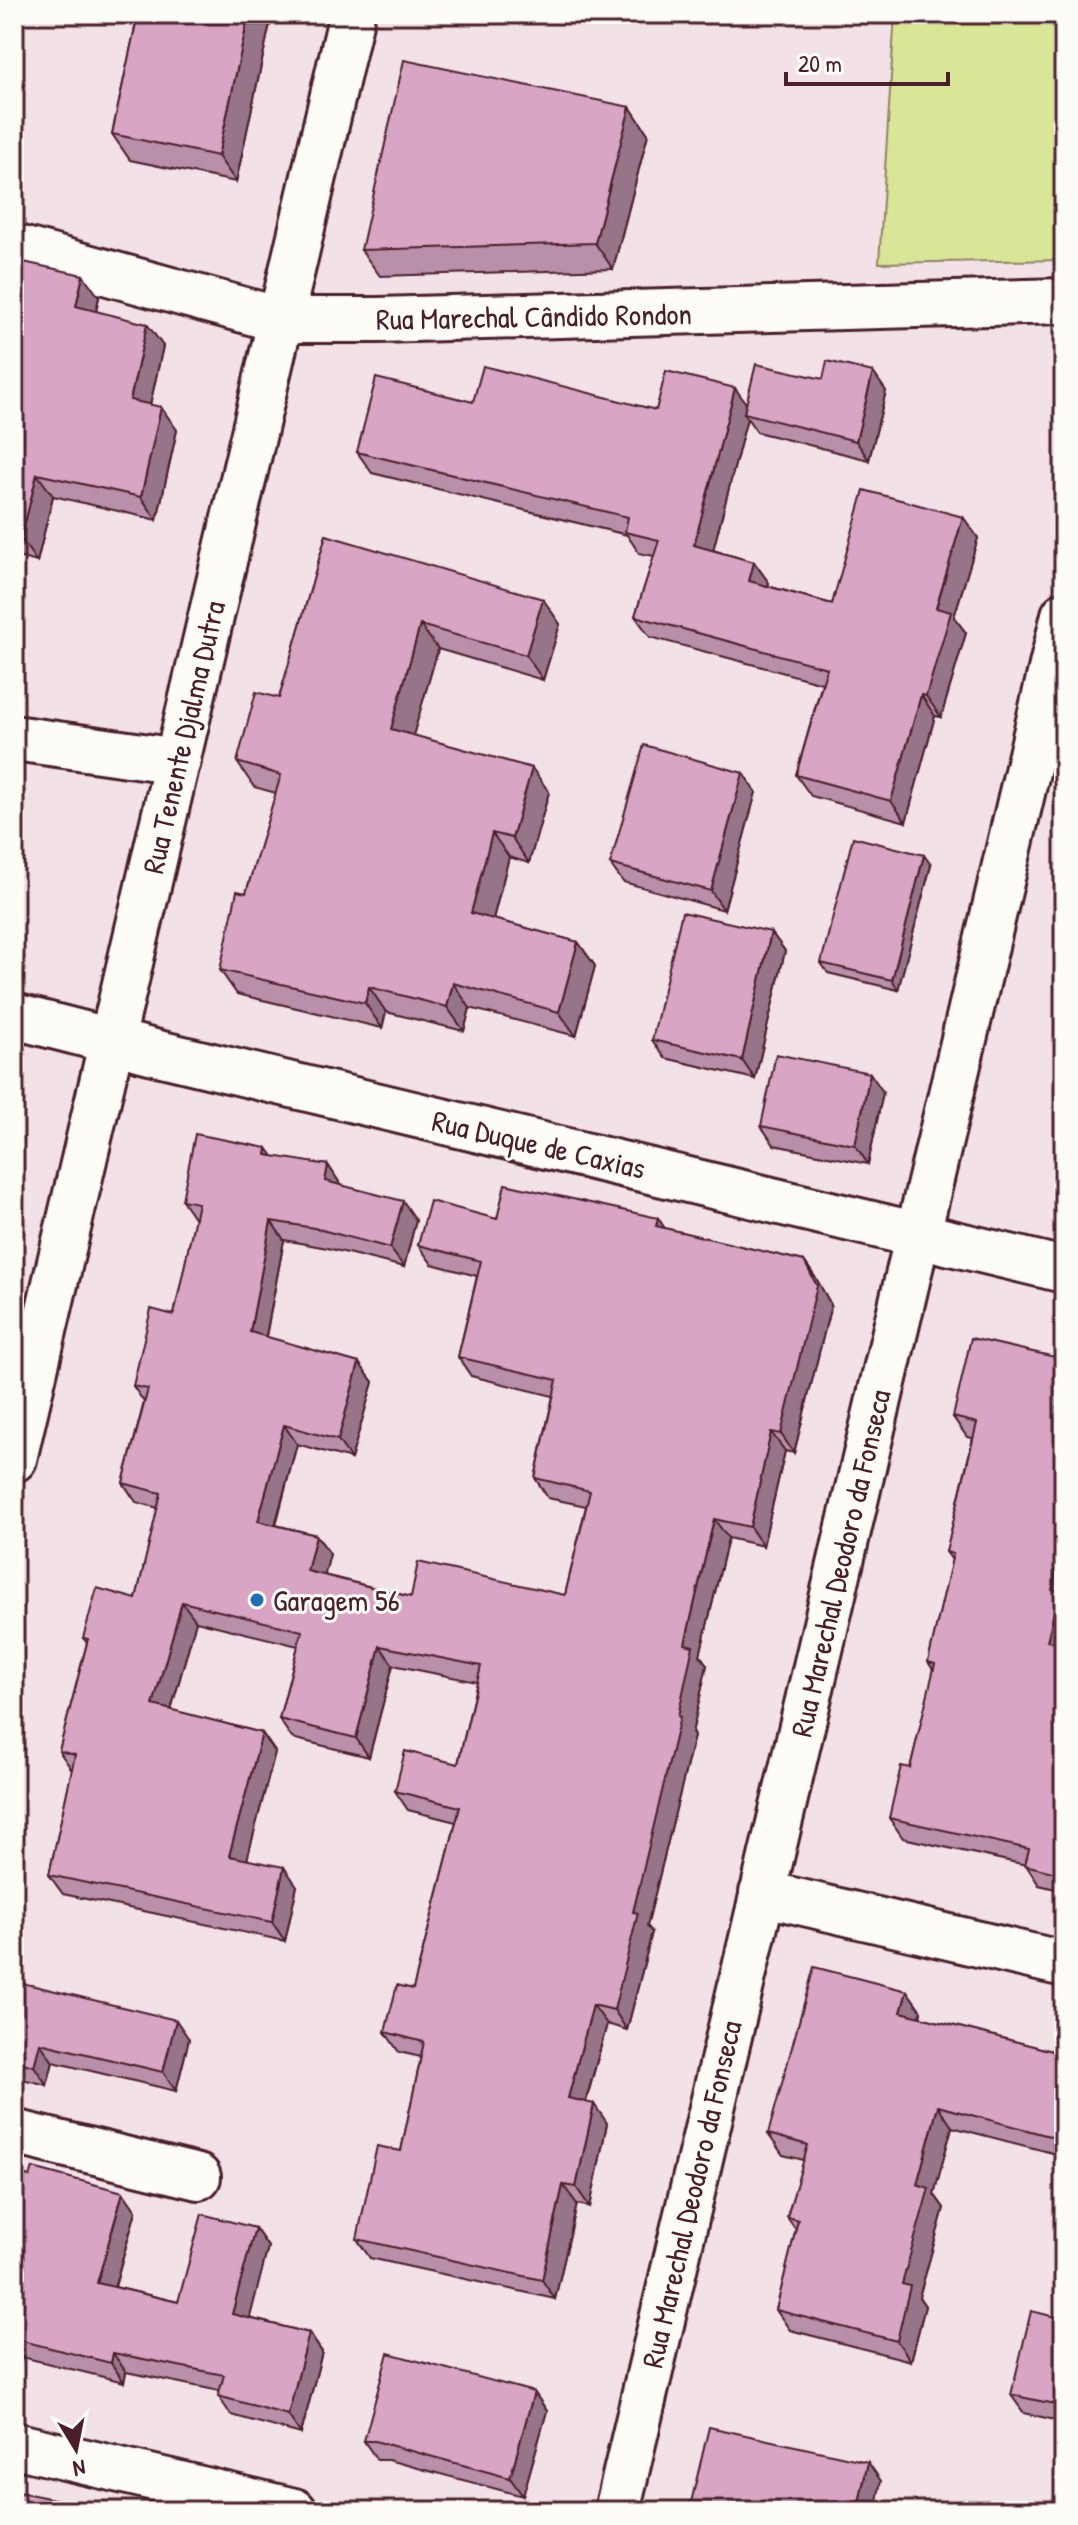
<svg xmlns="http://www.w3.org/2000/svg" width="1078" height="2525" font-family="'Patrick Hand',sans-serif">
  <style>
    .green { fill: #d9e698; stroke: #928262; stroke-width: 2 }
    .lines { fill: none; stroke-linecap: round; stroke-linejoin: round }
    .minor-casing { stroke: #4a1f2b; stroke-width: 50 }
    .major-casing { stroke: #4a1f2b; stroke-width: 50 }
    .minor { stroke: #fdfcf7; stroke-width: 44 }
    .major { stroke: #fdfcf7; stroke-width: 44 }
    .wall { fill: #ba8fa9; stroke: #4a1f2b; stroke-width: 2 }
    .shaded-wall { fill: #977489; stroke: #4a1f2b; stroke-width: 2 }
    .building { fill: #d8a6c4; stroke: #4a1f2b; stroke-width: 2 }
    .poi-dot { fill: #1f6fb2; stroke: #fdfcf7; stroke-width: 3 }
    .labels { text-anchor: middle; dominant-baseline: central; stroke-width: 6; stroke-linejoin: round; paint-order: stroke }
    .street-label { font-size: 30px; fill: #4a1f2b; stroke: #fdfcf7 }
    .poi-label { font-size: 30px; fill: #4a1f2b; stroke: #fdfcf7; text-anchor: start }
  </style>
  <rect width="100%" height="100%" fill="#f2e2e8"/>
  <filter id="ink" filterUnits="userSpaceOnUse"><feTurbulence type="fractalNoise" baseFrequency=".0125" numOctaves="2"/><feDisplacementMap in="SourceGraphic" scale="16" xChannelSelector="R" yChannelSelector="G"/><feConvolveMatrix kernelMatrix="1 2 1 2 8 2 1 2 1" color-interpolation-filters="sRGB"/></filter>
  <g filter="url(#ink)">
    <path class="green" d="M 895,14 L 1064,14 L 1064,260 L 879,263 Z"/>
    <g class="lines">
      <defs>
        <path id="minor" d="M 14,247 L 280,320 L 378,320 L 1064,301
          M 14,738 L 178,761
          M 14,1016 L 158,1053 L 1064,1270
          M 762,1893 L 1064,1964
          M 14,2132 L 198,2177
          M 617,2511 L 1064,615"/>
        <path id="major" d="M 14,1459 L 352,14
          M 14,2445 L 294,2511"/>
      </defs>
      <use href="#minor" class="minor-casing"/>
      <use href="#major" class="major-casing"/>
      <use href="#minor" class="minor"/>
      <use href="#major" class="major"/>
    </g>
    <path class="wall" d="M 138,14 L 272,14 L 236,182 L 130,160 L 112,134 Z
      M 630,107 L 648,134 L 613,269 L 380,276 L 361,250 Z
      M 14,283 L 99,297 L 96,311 L 163,346 L 150,405 L 177,430 L 157,520 L 53,496 L 37,562 L 14,556 Z
      M 823,379 L 886,391 L 869,460 L 757,432 L 747,418 L 713,550 L 754,562 L 769,583 L 768,586 L 832,604 L 963,517 L 978,538 L 954,617 L 966,633 L 941,717 L 935,716 L 906,822 L 811,796 L 796,775 L 822,683 L 650,637 L 635,616 L 654,556 L 639,553 L 627,535 L 372,473 L 357,452 L 473,402 L 656,410 L 746,404 Z
      M 326,535 L 560,624 L 543,680 L 438,649 L 413,735 L 549,792 L 529,863 L 509,857 L 493,919 L 578,942 L 595,966 L 576,1036 L 470,1008 L 464,1031 L 386,1012 L 382,1028 L 237,994 L 220,970 L 246,893 L 276,793 L 254,787 L 237,762 L 279,698 Z
      M 743,773 L 756,792 L 724,910 L 623,882 L 610,864 Z
      M 931,865 L 898,990 L 828,973 L 821,963 Z
      M 771,932 L 785,951 L 755,1079 L 665,1058 L 652,1040 Z
      M 883,1092 L 868,1164 L 774,1145 L 761,1126 Z
      M 1064,1128 L 1064,1175 L 1056,1164 Z
      M 273,1157 L 328,1165 L 341,1185 L 416,1220 L 404,1267 L 327,1248 L 284,1240 L 266,1337 L 359,1363 L 373,1382 L 351,1459 L 297,1444 L 276,1525 L 316,1535 L 330,1554 L 324,1575 L 411,1597 L 565,1595 L 586,1506 L 548,1498 L 535,1478 L 553,1396 L 471,1376 L 458,1357 L 477,1276 L 432,1264 L 418,1245 L 497,1219 L 658,1218 L 664,1228 L 804,1261 L 817,1280 L 831,1305 L 794,1453 L 785,1451 L 763,1546 L 728,1538 L 700,1655 L 707,1665 L 692,1733 L 694,1736 L 647,1926 L 652,1932 L 627,2030 L 607,2024 L 586,2102 L 607,2123 L 590,2207 L 577,2204 L 555,2299 L 370,2258 L 357,2239 L 401,2151 L 421,2057 L 399,2052 L 385,2032 L 413,1989 L 456,1822 L 408,1810 L 395,1791 L 458,1764 L 477,1682 L 393,1665 L 369,1757 L 292,1738 L 279,1719 L 298,1646 L 196,1621 L 171,1710 L 262,1733 L 275,1752 L 247,1859 L 297,1886 L 285,1941 L 63,1894 L 49,1875 L 72,1770 L 59,1751 L 87,1643 L 83,1638 L 136,1599 L 158,1508 L 136,1502 L 123,1483 L 144,1402 L 133,1386 L 174,1315 L 195,1219 L 182,1200 Z
      M 1064,1359 L 1064,1891 L 1039,1885 L 1026,1865 L 903,1838 L 889,1818 L 910,1768 L 934,1671 L 928,1662 L 952,1560 L 946,1552 L 973,1438 L 967,1437 L 953,1417 Z
      M 14,1981 L 189,2039 L 176,2091 L 53,2062 L 47,2085 L 14,2077 Z
      M 907,1991 L 921,2011 L 920,2017 L 1064,2054 L 1064,2156 L 952,2127 L 934,2194 L 944,2208 L 919,2297 L 925,2306 L 911,2361 L 790,2330 L 776,2310 L 796,2230 L 787,2217 L 804,2160 L 783,2155 L 768,2134 Z
      M 14,2173 L 136,2211 L 115,2287 L 178,2302 L 255,2228 L 268,2247 L 249,2318 L 309,2333 L 322,2352 L 301,2434 L 231,2415 L 218,2396 L 220,2391 L 126,2372 L 124,2382 L 22,2357 L 16,2379 L 14,2378 Z
      M 1064,2319 L 1064,2422 L 1024,2413 L 1011,2395 Z
      M 534,2392 L 547,2411 L 523,2496 L 388,2460 L 377,2460 L 364,2441 Z"/>
    <path class="shaded-wall" d="M 249,14 L 272,14 L 236,182 L 218,156 Z
      M 630,107 L 648,134 L 613,269 L 595,243 Z
      M 83,275 L 99,297 L 92,329 L 76,306 Z
      M 147,324 L 163,346 L 146,423 L 130,400 Z
      M 873,372 L 886,391 L 869,460 L 856,441 Z
      M 735,388 L 750,409 L 744,413 L 747,418 L 709,566 L 694,545 Z
      M 161,407 L 177,430 L 157,520 L 141,497 Z
      M 37,474 L 53,496 L 37,562 L 21,539 Z
      M 963,517 L 978,538 L 954,617 L 966,633 L 941,717 L 926,696 L 936,608 Z
      M 754,562 L 769,583 L 764,602 L 749,581 Z
      M 543,599 L 560,624 L 543,680 L 526,655 Z
      M 420,625 L 438,649 L 408,753 L 391,729 Z
      M 921,695 L 935,716 L 906,822 L 891,801 Z
      M 532,768 L 549,792 L 529,863 L 512,838 Z
      M 743,773 L 756,792 L 724,910 L 711,891 Z
      M 492,833 L 509,857 L 488,938 L 471,913 Z
      M 924,855 L 931,865 L 898,990 L 892,980 Z
      M 771,932 L 785,951 L 755,1079 L 742,1060 Z
      M 578,942 L 595,966 L 576,1036 L 559,1012 Z
      M 453,983 L 470,1008 L 464,1031 L 447,1007 Z
      M 369,987 L 386,1012 L 382,1028 L 365,1003 Z
      M 870,1073 L 883,1092 L 868,1164 L 855,1145 Z
      M 267,1148 L 281,1167 L 266,1155 Z
      M 328,1165 L 341,1185 L 339,1201 L 325,1181 Z
      M 403,1201 L 416,1220 L 404,1267 L 390,1248 Z
      M 658,1218 L 671,1237 L 656,1226 Z
      M 271,1221 L 284,1240 L 263,1351 L 250,1332 Z
      M 804,1261 L 817,1280 L 831,1305 L 794,1453 L 781,1434 Z
      M 359,1363 L 373,1382 L 351,1459 L 338,1440 Z
      M 284,1425 L 297,1444 L 271,1540 L 258,1521 Z
      M 771,1432 L 785,1451 L 763,1546 L 750,1527 Z
      M 714,1519 L 728,1538 L 700,1655 L 707,1665 L 692,1733 L 694,1736 L 647,1926 L 652,1932 L 627,2030 L 614,2010 L 633,1912 L 678,1716 L 685,1644 Z
      M 316,1535 L 330,1554 L 321,1590 L 307,1571 Z
      M 1064,1535 L 1064,1649 L 1047,1641 L 1052,1590 Z
      M 182,1602 L 196,1621 L 167,1724 L 153,1705 Z
      M 380,1646 L 393,1665 L 369,1757 L 356,1738 Z
      M 262,1733 L 275,1752 L 243,1875 L 229,1856 Z
      M 284,1867 L 297,1886 L 285,1941 L 272,1922 Z
      M 907,1991 L 921,2011 L 916,2032 L 901,2012 Z
      M 593,2005 L 607,2024 L 581,2118 L 568,2098 Z
      M 176,2020 L 189,2039 L 176,2091 L 163,2072 Z
      M 40,2043 L 53,2062 L 47,2085 L 34,2066 Z
      M 594,2104 L 607,2123 L 590,2207 L 576,2187 Z
      M 938,2106 L 952,2127 L 934,2194 L 944,2208 L 919,2297 L 925,2306 L 911,2361 L 897,2341 L 902,2284 L 917,2184 Z
      M 563,2185 L 577,2204 L 555,2299 L 542,2280 Z
      M 123,2192 L 136,2211 L 110,2302 L 97,2283 Z
      M 255,2228 L 268,2247 L 246,2333 L 232,2314 Z
      M 309,2333 L 322,2352 L 301,2434 L 288,2415 Z
      M 14,2345 L 22,2357 L 16,2379 L 14,2375 Z
      M 113,2353 L 126,2372 L 124,2382 L 111,2363 Z
      M 534,2392 L 547,2411 L 523,2496 L 510,2478 Z
      M 868,2462 L 881,2481 L 875,2511 L 857,2511 Z"/>
    <path class="building" d="M 138,14 L 249,14 L 218,156 L 112,134 Z
      M 404,60 L 630,107 L 595,243 L 361,250 Z
      M 19,261 L 83,275 L 76,306 L 147,324 L 130,400 L 161,407 L 141,497 L 37,474 L 21,539 L 14,538 L 14,283 Z
      M 827,361 L 873,372 L 856,441 L 744,413 L 756,364 L 823,379 Z
      M 483,366 L 656,410 L 666,371 L 735,388 L 694,545 L 754,562 L 749,581 L 832,604 L 864,490 L 963,517 L 936,608 L 951,612 L 926,696 L 921,695 L 891,801 L 796,775 L 827,668 L 635,616 L 659,540 L 625,532 L 628,517 L 357,452 L 376,378 L 473,402 Z
      M 326,535 L 543,599 L 526,655 L 420,625 L 391,729 L 532,768 L 512,838 L 492,833 L 471,913 L 578,942 L 559,1012 L 453,983 L 447,1007 L 369,987 L 365,1003 L 220,970 L 237,891 L 246,893 L 281,775 L 237,762 L 256,692 L 279,698 Z
      M 644,745 L 743,773 L 711,891 L 610,864 Z
      M 853,837 L 924,855 L 892,980 L 821,963 Z
      M 682,912 L 771,932 L 742,1060 L 652,1040 Z
      M 776,1054 L 870,1073 L 855,1145 L 761,1126 Z
      M 1064,1128 L 1064,1165 L 1056,1164 Z
      M 195,1134 L 267,1148 L 266,1155 L 328,1165 L 325,1181 L 403,1201 L 390,1248 L 314,1228 L 271,1221 L 250,1332 L 359,1363 L 338,1440 L 284,1425 L 258,1521 L 316,1535 L 307,1571 L 411,1597 L 418,1562 L 565,1595 L 590,1491 L 535,1478 L 557,1380 L 458,1357 L 481,1261 L 418,1245 L 430,1201 L 497,1219 L 505,1184 L 658,1218 L 656,1226 L 804,1261 L 817,1286 L 781,1434 L 771,1432 L 750,1527 L 714,1519 L 685,1644 L 693,1646 L 678,1716 L 680,1717 L 633,1912 L 638,1913 L 614,2010 L 593,2005 L 568,2098 L 594,2104 L 576,2187 L 563,2185 L 542,2280 L 357,2239 L 377,2146 L 401,2151 L 424,2042 L 385,2032 L 397,1985 L 413,1989 L 460,1807 L 395,1791 L 405,1751 L 458,1764 L 481,1666 L 380,1646 L 356,1738 L 279,1719 L 302,1631 L 182,1602 L 153,1705 L 262,1733 L 229,1856 L 284,1867 L 272,1922 L 49,1875 L 75,1755 L 59,1751 L 88,1639 L 83,1638 L 97,1588 L 136,1599 L 161,1493 L 123,1483 L 148,1389 L 133,1386 L 151,1309 L 174,1315 L 198,1203 L 182,1200 Z
      M 971,1338 L 1064,1359 L 1064,1535 L 1052,1590 L 1059,1591 L 1047,1641 L 1064,1645 L 1064,1875 L 1025,1865 L 1029,1849 L 889,1818 L 901,1766 L 910,1768 L 935,1664 L 928,1662 L 953,1554 L 946,1552 L 977,1423 L 953,1417 Z
      M 814,1967 L 907,1991 L 901,2012 L 1064,2054 L 1064,2140 L 938,2106 L 917,2184 L 929,2188 L 902,2284 L 910,2286 L 897,2341 L 776,2310 L 798,2220 L 787,2217 L 808,2145 L 768,2134 Z
      M 14,1981 L 176,2020 L 163,2072 L 40,2043 L 34,2066 L 14,2061 Z
      M 33,2168 L 123,2192 L 97,2283 L 178,2302 L 202,2214 L 255,2228 L 232,2314 L 309,2333 L 288,2415 L 218,2396 L 224,2375 L 113,2353 L 111,2363 L 14,2339 L 14,2173 L 30,2177 Z
      M 1031,2311 L 1064,2319 L 1064,2406 L 1011,2395 Z
      M 388,2353 L 534,2392 L 510,2478 L 375,2441 L 364,2441 Z
      M 709,2427 L 868,2462 L 857,2511 L 689,2511 Z
      M 14,2491 L 113,2511 L 14,2511 Z"/>
  </g>
  <circle class="poi-dot" cx="257" cy="1600" r="8"/>
  <g class="labels">
    <g class="street-label">
      <text transform="translate(534 316) rotate(-1)">Rua Marechal Cândido Rondon</text>
      <text transform="translate(183 737) rotate(-77)">Rua Tenente Djalma Dutra</text>
      <text transform="translate(539 1144) rotate(13)">Rua Duque de Caxias</text>
      <text transform="translate(840 1563) rotate(-77)">Rua Marechal Deodoro da Fonseca</text>
      <text transform="translate(691 2194) rotate(-77)">Rua Marechal Deodoro da Fonseca</text>
    </g>
    <g class="poi-label">
      <text x="273" y="1600">Garagem 56</text>
    </g>
  </g>
  <rect width="1078" height="2525" fill="none" stroke="#fdfcf7" stroke-width="48"/>
  <rect x="24" y="24" width="1030" height="2477" fill="none" stroke="#4a1f2b" stroke-width="3" filter="url(#ink)"/>
  <g transform="translate(76 2449) rotate(170)" stroke="#fdfcf7" stroke-width="6" paint-order="stroke">
  <path d="M0-6L14 30L0 20L-14 30Z" fill="#4a1f2b"/>
  <text y="-12" font-size="22" font-weight="bold" text-anchor="middle" fill="#4a1f2b">N</text>
  </g>
  <path d="M786 72v12h162v-12" fill="none" stroke="#4a1f2b" stroke-width="4"/>
  <text x="798" y="72" font-size="24" fill="#4a1f2b" stroke="#fdfcf7" stroke-width="6" paint-order="stroke">20 m</text>
</svg>
